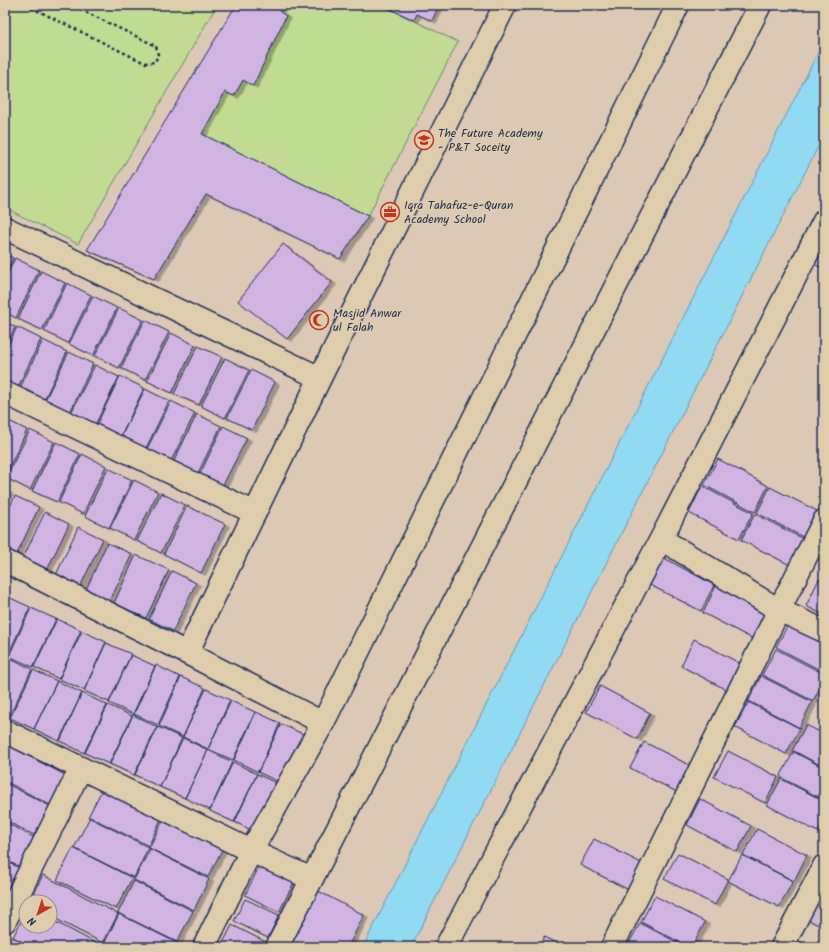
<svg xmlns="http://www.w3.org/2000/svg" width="829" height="952" font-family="Kalam,sans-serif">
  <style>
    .green { fill: #c1db91; stroke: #6e8578 }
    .water { fill: #91dbf2; stroke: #6296b7 }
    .building { fill: #cfb4e1; stroke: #1b2f5e; filter: url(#shadow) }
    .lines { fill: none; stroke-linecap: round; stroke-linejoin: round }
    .minor-casing { stroke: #1b2f5e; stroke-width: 25 }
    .path { stroke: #1b2f5e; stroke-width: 2.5; stroke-dasharray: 3 3; stroke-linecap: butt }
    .minor { stroke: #decdaa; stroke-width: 22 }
    .labels { text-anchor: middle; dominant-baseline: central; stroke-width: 3; stroke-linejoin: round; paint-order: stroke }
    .poi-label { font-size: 12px; fill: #1b2f5e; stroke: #decdaa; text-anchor: start }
  </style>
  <defs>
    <filter id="shadow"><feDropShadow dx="4.5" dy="2.5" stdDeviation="0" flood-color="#0004"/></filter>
  </defs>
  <rect width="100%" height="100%" fill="#dbc8b5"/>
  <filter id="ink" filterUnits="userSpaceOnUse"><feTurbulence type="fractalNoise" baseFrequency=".025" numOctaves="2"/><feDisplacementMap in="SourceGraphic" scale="8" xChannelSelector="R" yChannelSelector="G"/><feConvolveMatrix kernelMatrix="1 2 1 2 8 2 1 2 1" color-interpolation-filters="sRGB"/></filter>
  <g filter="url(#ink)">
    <path class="green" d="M 5,5 L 217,5 L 78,244 L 5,208 Z
      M 283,5 L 382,5 L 458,42 L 368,216 L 202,134 L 225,92 L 234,96 L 243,80 L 253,85 L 286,16 L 279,11 Z"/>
    <path class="water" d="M 824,41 L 824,135 L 411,947 L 363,947 Z"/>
    <path class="building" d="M 236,5 L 283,5 L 279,11 L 286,16 L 253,86 L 243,80 L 234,96 L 225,92 L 202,134 L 368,216 L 340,259 L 206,194 L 154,279 L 87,250 Z
      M 382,5 L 439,5 L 432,21 L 417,14 L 414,20 Z
      M 283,244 L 332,282 L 287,339 L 238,301 Z
      M 824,246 L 824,269 L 814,264 Z
      M 5,254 L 13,258 L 5,275 Z
      M 15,258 L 39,270 L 16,318 L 5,312 L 5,279 Z
      M 41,271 L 65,283 L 42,330 L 18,319 Z
      M 67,283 L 91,295 L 68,343 L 44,331 Z
      M 93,296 L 117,308 L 93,356 L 69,344 Z
      M 119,308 L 143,320 L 119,368 L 95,356 Z
      M 145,320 L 169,332 L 145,380 L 121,368 Z
      M 5,322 L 15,327 L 5,348 Z
      M 17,327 L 41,339 L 18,387 L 5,381 L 5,352 Z
      M 171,333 L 195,345 L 172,393 L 147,381 Z
      M 43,340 L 67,352 L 44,400 L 20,388 Z
      M 198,346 L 222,357 L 199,405 L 174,394 Z
      M 69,352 L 93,364 L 70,412 L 45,400 Z
      M 225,358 L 249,370 L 225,418 L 201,406 Z
      M 95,365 L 119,377 L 95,425 L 71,413 Z
      M 251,370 L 275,382 L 252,430 L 227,418 Z
      M 120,376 L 144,388 L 121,436 L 97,424 Z
      M 145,389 L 169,401 L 146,448 L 121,437 Z
      M 171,401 L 195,413 L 171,461 L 147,449 Z
      M 197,414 L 221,426 L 198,473 L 174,461 Z
      M 5,419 L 27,430 L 5,476 Z
      M 223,426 L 247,438 L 223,485 L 200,474 Z
      M 30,430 L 54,442 L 30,490 L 6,478 Z
      M 56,442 L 80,454 L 57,502 L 32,491 Z
      M 82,454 L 106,466 L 83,514 L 59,502 Z
      M 718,459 L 768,486 L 755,512 L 704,485 Z
      M 108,468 L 132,480 L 109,528 L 85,516 Z
      M 134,480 L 158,492 L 134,540 L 110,528 Z
      M 702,486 L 753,513 L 739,539 L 689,513 Z
      M 770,487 L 821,513 L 807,539 L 757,513 Z
      M 5,490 L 9,492 L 5,500 Z
      M 161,493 L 185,505 L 161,553 L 137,541 Z
      M 15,496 L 39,507 L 16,556 L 5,550 L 5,517 Z
      M 187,506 L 225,524 L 201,573 L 164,554 Z
      M 45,512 L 69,524 L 46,572 L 22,560 Z
      M 755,514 L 805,540 L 792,566 L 741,540 Z
      M 78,527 L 103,539 L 80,587 L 56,575 Z
      M 107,543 L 132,554 L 109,603 L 85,592 Z
      M 136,555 L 169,570 L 146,618 L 114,603 Z
      M 664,558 L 714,585 L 701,611 L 650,585 Z
      M 172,571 L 196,583 L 173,631 L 149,619 Z
      M 819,579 L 824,582 L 824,615 L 806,606 Z
      M 716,586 L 767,613 L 753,639 L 703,613 Z
      M 6,596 L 30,607 L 8,655 L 5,654 Z
      M 31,608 L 56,619 L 33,667 L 9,656 Z
      M 57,619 L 81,630 L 59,679 L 34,667 Z
      M 790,621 L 824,639 L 824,672 L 776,647 Z
      M 82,631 L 106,642 L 84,690 L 59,679 Z
      M 694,639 L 745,666 L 731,692 L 681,666 Z
      M 106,643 L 131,654 L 109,702 L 84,691 Z
      M 776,649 L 824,674 L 824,680 L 813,701 L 762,675 Z
      M 131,655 L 155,666 L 133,714 L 109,703 Z
      M 8,657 L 32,669 L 9,717 L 5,715 L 5,663 Z
      M 156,665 L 180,677 L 158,725 L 134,714 Z
      M 33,670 L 57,681 L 34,729 L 10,718 Z
      M 761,676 L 812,702 L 799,728 L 748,702 Z
      M 181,677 L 205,688 L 183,737 L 159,726 Z
      M 57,681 L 82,693 L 59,741 L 34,729 Z
      M 600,686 L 650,713 L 637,739 L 586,712 Z
      M 206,689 L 230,700 L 208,749 L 183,737 Z
      M 82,693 L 107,705 L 84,753 L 60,741 Z
      M 231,701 L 255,712 L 233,760 L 208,749 Z
      M 749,701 L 800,728 L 786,754 L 735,727 Z
      M 108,705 L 132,716 L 109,764 L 85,753 Z
      M 256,712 L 280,723 L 258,772 L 234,760 Z
      M 133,715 L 157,727 L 134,775 L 110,764 Z
      M 281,724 L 305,735 L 283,784 L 258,772 Z
      M 806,725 L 824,734 L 824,768 L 792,751 Z
      M 158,727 L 182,738 L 160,787 L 135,775 Z
      M 183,738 L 208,750 L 185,798 L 160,787 Z
      M 644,742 L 695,768 L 681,794 L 630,768 Z
      M 5,744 L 67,776 L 52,806 L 5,781 Z
      M 208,750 L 232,762 L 210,810 L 185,798 Z
      M 728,751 L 778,777 L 765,803 L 714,777 Z
      M 794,751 L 824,767 L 824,800 L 780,777 Z
      M 233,762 L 257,774 L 234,822 L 210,811 Z
      M 257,774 L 282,786 L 259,834 L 235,822 Z
      M 781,779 L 824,801 L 824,819 L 818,832 L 767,805 Z
      M 5,783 L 50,806 L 34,835 L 5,820 Z
      M 104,786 L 163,815 L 148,847 L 88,817 Z
      M 700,799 L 751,826 L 737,852 L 687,825 Z
      M 165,816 L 224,846 L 208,877 L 149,848 Z
      M 90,817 L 149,846 L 134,878 L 74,848 Z
      M 5,822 L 35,838 L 20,867 L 5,860 Z
      M 757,829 L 807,855 L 794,881 L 743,855 Z
      M 594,839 L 645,865 L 631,891 L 580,865 Z
      M 73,848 L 132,878 L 116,909 L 57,880 Z
      M 150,849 L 209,879 L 194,910 L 134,880 Z
      M 678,853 L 728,879 L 715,905 L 664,879 Z
      M 742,855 L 793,881 L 779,907 L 728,881 Z
      M 5,861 L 22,869 L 5,898 Z
      M 261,863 L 295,880 L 279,912 L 245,895 Z
      M 43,875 L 118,914 L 103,943 L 50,916 L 50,902 L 29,902 Z
      M 134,881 L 193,911 L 177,942 L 118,913 Z
      M 316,890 L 364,915 L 348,947 L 287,947 Z
      M 816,891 L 824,895 L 824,928 L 803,917 Z
      M 655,896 L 705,922 L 692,947 L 689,947 L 641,922 Z
      M 245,899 L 279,915 L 268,938 L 234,921 Z
      M 26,912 L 26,926 L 50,926 L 50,919 L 103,947 L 32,947 L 13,937 Z
      M 119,914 L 179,944 L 177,947 L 106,947 L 103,946 Z
      M 640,923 L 686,947 L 627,947 Z
      M 232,925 L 266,942 L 263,947 L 221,947 Z
      M 12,937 L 32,947 L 6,947 Z
      M 544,937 L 564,947 L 539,947 Z
      M 795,939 L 810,947 L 791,947 Z"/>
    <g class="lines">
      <defs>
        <path id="minor" d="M 5,228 L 320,378
          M 5,393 L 255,513
          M 661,539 L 779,610 L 824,631
          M 5,561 L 187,653 L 323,723
          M 187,653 L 320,378 L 505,5
          M 5,731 L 251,851 L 312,879
          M 5,921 L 81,768
          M 204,947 L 251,851 L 323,723 L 678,5
          M 277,947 L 760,5
          M 446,947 L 661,539 L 824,221
          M 612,947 L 779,610 L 824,521
          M 782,947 L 824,866"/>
      </defs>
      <use href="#minor" class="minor-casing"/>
      <path class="path" d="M 26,5 L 145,63 L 155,62 L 158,55 L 156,46 L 71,5
        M 5,9 L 9,6 L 24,5"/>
      <use href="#minor" class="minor"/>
    </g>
  </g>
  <defs>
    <symbol id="school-ring" viewBox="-11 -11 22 22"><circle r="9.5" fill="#decdaa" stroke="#c8321e" stroke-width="1.5"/><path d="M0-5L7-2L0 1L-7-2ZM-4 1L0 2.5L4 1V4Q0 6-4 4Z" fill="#c8321e"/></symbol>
    <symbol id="office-ring" viewBox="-11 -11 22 22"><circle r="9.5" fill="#decdaa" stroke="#c8321e" stroke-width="1.5"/><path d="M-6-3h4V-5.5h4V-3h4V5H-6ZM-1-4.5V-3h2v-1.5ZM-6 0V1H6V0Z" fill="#c8321e"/></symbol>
    <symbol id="mosque-ring" viewBox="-11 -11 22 22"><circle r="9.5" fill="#decdaa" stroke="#c8321e" stroke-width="1.5"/><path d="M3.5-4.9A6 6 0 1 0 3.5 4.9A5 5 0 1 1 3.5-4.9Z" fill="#c8321e"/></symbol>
  </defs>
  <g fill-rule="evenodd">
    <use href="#school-ring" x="413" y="129" width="22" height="22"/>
    <use href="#office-ring" x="379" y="201" width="22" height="22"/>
    <use href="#mosque-ring" x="308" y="309" width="22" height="22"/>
  </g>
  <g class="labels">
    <g class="poi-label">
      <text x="438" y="133">The Future Academy<tspan x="438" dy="14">- P&amp;T Soceity</tspan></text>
      <text x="404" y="205">Iqra Tahafuz-e-Quran<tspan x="404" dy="14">Academy School</tspan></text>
      <text x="333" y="313">Masjid Anwar<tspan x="333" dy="14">ul Falah</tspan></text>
    </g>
  </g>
  <rect width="829" height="952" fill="none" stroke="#decdaa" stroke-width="20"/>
  <rect x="10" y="10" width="809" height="932" fill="none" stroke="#1b2f5e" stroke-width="1.5" filter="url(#ink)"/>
  <g transform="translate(38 914) rotate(219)"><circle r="19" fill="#decdaa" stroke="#908e8c"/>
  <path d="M0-3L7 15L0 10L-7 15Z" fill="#c8321e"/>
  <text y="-6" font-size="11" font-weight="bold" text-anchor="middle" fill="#1b2f5e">N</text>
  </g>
</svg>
